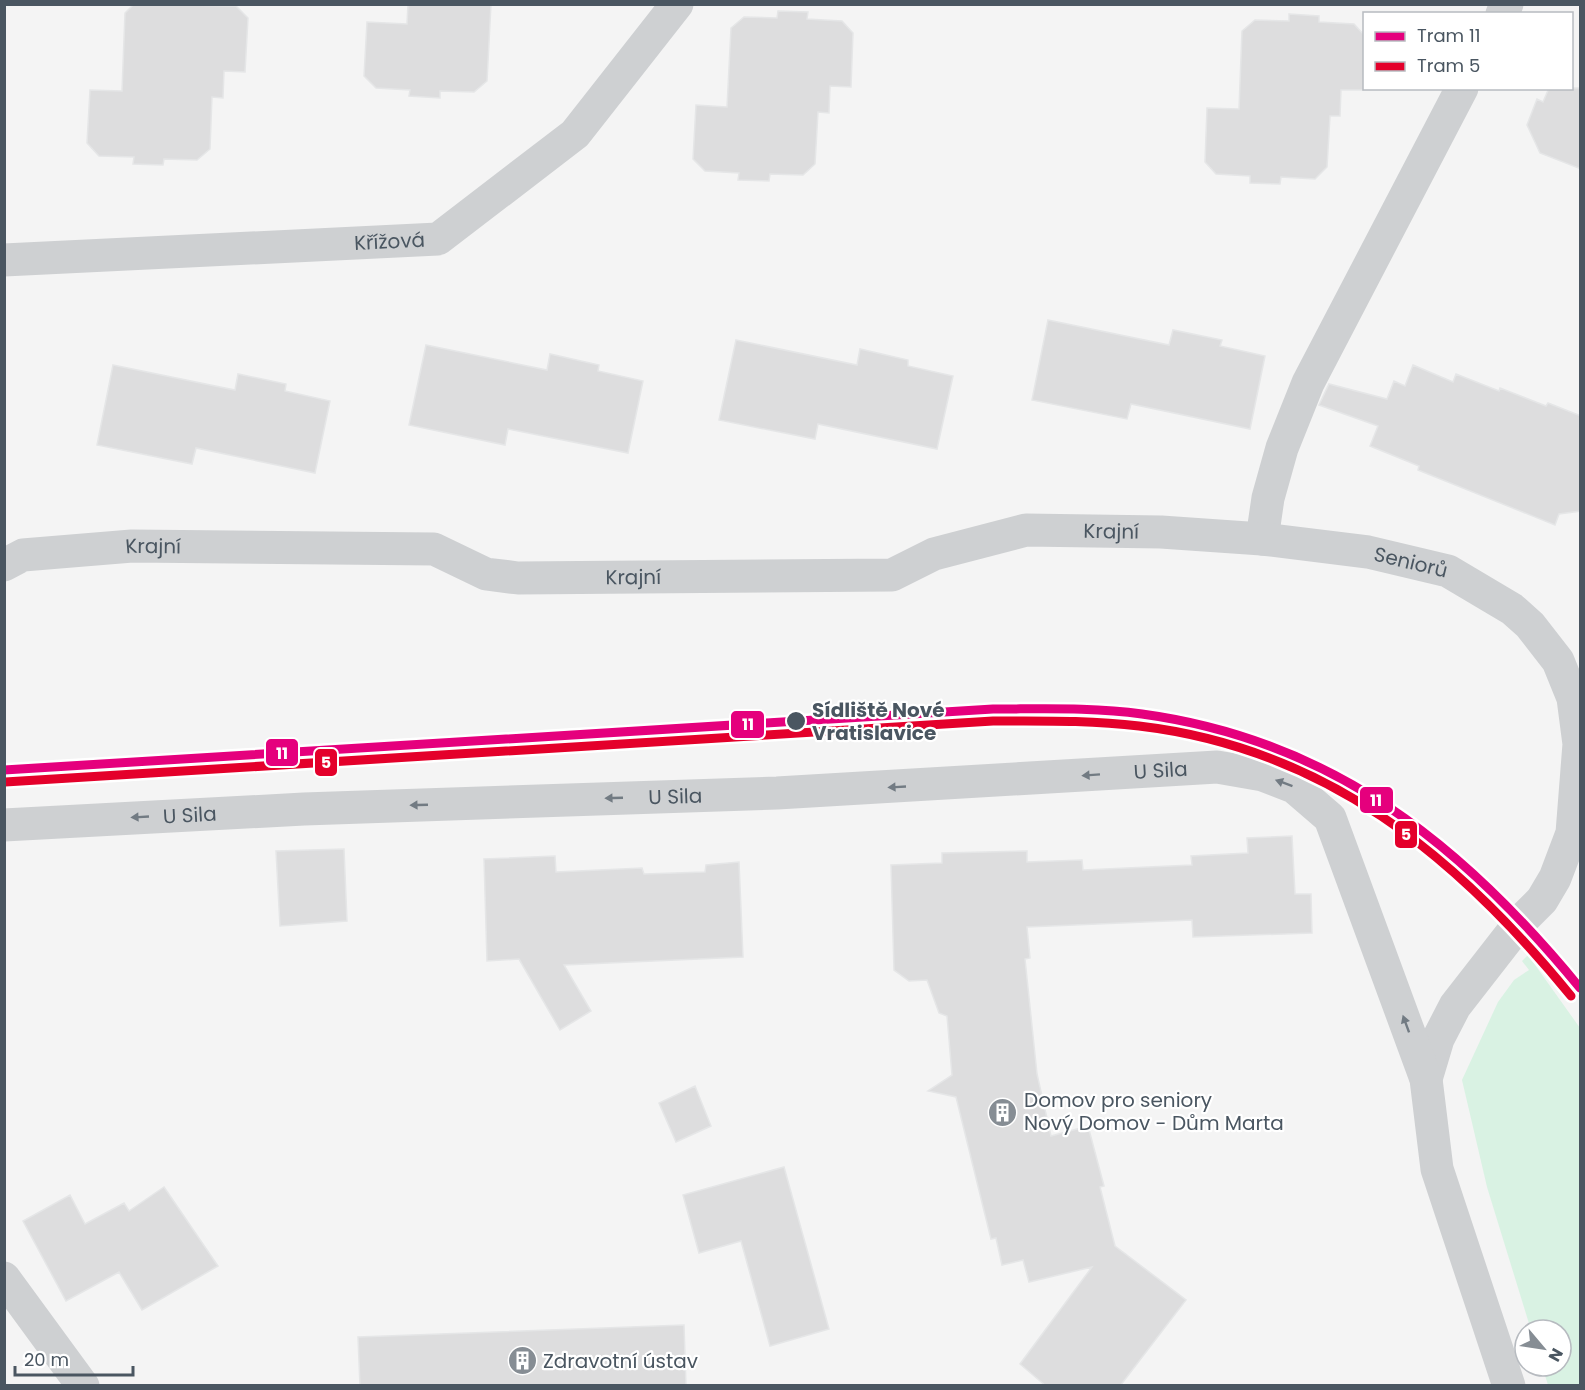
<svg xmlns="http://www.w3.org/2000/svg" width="1585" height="1390" font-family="Poppins,sans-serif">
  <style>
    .green { fill: #d9f2e3 }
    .building { fill: #ddddde; stroke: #e5e6e7; stroke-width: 1.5 }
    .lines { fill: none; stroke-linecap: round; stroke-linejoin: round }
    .minor { stroke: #ced0d2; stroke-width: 33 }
    .tram-1-casing { stroke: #fff; stroke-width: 14 }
    .tram-2-casing { stroke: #fff; stroke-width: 14 }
    .tram-1 { stroke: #e5007d; stroke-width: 9 }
    .tram-2 { stroke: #e4002b; stroke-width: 9 }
    .oneway { fill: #727b83 }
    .stop-dot { fill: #4a5661; stroke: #fff; stroke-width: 2 }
    .labels { text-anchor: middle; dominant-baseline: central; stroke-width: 4.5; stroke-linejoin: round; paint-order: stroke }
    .street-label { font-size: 20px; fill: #4a5661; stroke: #fff }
    .stop-label { font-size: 20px; font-weight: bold; fill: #4a5661; stroke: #fff; text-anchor: start }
    .poi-label { font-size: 20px; fill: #4a5661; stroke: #fff; text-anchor: start }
    .line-badge { stroke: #fff; stroke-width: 2 }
    .badge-label { font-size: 16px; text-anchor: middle; font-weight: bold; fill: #fff }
  </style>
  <rect width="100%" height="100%" fill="#f4f4f4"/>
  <path class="green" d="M 1528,955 L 1580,1028 L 1580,1385 L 1548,1385 L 1542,1366 L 1561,1366 L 1561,1330 L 1531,1330 L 1487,1187 L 1462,1080 L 1498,1002 L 1514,980 L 1529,970 L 1522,961 Z"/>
  <path class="building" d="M 134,4 L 236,6 L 248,18 L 245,72 L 224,71 L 223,98 L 212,97 L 210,149 L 197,160 L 164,159 L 163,165 L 133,164 L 134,157 L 99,156 L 87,143 L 90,90 L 122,91 L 125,13 Z
    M 408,4 L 491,4 L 487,81 L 474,92 L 440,91 L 440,98 L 409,96 L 410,90 L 376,88 L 364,76 L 367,22 L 407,24 Z
    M 778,11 L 808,12 L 807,19 L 842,21 L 853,33 L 851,87 L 830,86 L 829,113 L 818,112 L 815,164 L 803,175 L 770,174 L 769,181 L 738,180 L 739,173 L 705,171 L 693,159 L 696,105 L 727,107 L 731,28 L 744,17 L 777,18 Z
    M 1289,14 L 1319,16 L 1319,22 L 1354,24 L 1365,36 L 1363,90 L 1341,90 L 1340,116 L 1330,116 L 1327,167 L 1315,179 L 1281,177 L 1280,184 L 1250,183 L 1250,176 L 1216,174 L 1205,162 L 1207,108 L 1239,109 L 1242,31 L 1255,20 L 1289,21 Z
    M 1549,88 L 1581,88 L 1581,169 L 1540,153 L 1527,125 L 1537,99 L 1543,102 Z
    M 1048,320 L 1169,345 L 1173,330 L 1222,340 L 1220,346 L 1265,356 L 1250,429 L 1131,404 L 1127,419 L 1032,400 Z
    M 736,340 L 857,365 L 860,349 L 908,360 L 908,366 L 953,376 L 937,449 L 818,424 L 815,439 L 719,420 Z
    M 426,345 L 547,370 L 550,354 L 599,365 L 598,371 L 643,381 L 628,453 L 508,429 L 505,445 L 409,425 Z
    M 113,365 L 235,390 L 238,374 L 286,384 L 285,391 L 330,401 L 315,473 L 196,448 L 192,464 L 97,445 Z
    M 1413,365 L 1453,382 L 1456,374 L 1499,391 L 1500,388 L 1546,406 L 1548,403 L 1581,416 L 1581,511 L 1559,514 L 1555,525 L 1418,470 L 1419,466 L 1370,446 L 1378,426 L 1319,405 L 1329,384 L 1387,399 L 1394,381 L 1405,386 Z
    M 1292,836 L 1295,894 L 1311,894 L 1312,933 L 1193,937 L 1192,920 L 1027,927 L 1030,958 L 1025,959 L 1037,1074 L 1051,1136 L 1088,1126 L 1104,1186 L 1100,1187 L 1115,1246 L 1186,1300 L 1120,1386 L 1046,1386 L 1020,1364 L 1092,1267 L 1029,1282 L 1023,1260 L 1002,1265 L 996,1238 L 991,1239 L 956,1097 L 928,1091 L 952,1075 L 947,1016 L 939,1013 L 927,980 L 909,981 L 894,970 L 891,865 L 942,863 L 942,853 L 1027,851 L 1027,862 L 1082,860 L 1083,870 L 1192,865 L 1191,856 L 1248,853 L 1247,838 Z
    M 344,849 L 347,921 L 280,926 L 276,851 Z
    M 555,856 L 556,872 L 642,868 L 644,874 L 705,872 L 706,865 L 739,862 L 743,957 L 564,965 L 591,1011 L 560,1030 L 519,959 L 487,961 L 484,859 Z
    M 695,1086 L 711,1126 L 676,1142 L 659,1103 Z
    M 784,1167 L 829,1329 L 770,1346 L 741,1241 L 699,1253 L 683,1195 Z
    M 164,1187 L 218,1266 L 142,1310 L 119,1272 L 66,1301 L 23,1221 L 70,1195 L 85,1224 L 124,1203 L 129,1211 Z
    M 684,1325 L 686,1386 L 360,1386 L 358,1337 Z"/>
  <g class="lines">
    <g class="minor">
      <path d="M 1502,14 L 1507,4"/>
      <path id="s1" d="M 4,260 L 438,239 L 575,134 L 677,4"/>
      <path d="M 1262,539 L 1268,498 L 1282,448 L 1308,383 L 1462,88"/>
      <path id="s2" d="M 4,565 L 23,555 L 132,546 L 434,549 L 486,574 L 518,578 L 892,575 L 934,554 L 1026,530 L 1161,532 L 1262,539 L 1368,552 L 1448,571 L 1512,609 L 1530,625 L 1558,661 L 1573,698 L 1579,744 L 1572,833 L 1555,878 L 1542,900 L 1522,920 L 1455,1006 L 1438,1039 L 1426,1079"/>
      <path id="s3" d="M 4,825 L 304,809 L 777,793 L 1217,767 L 1263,775 L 1294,787 L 1330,818 L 1426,1079 L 1437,1169 L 1509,1386"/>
      <path d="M 4,1278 L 83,1386"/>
    </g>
    <defs>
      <path id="tram-1" d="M 4,770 L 993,709 C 1043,709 1093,707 1142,714 C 1332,740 1462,844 1580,988"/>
      <path id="tram-2" d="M 5,782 L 993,721 C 1042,721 1091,720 1139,726 C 1325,748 1456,855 1571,996"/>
    </defs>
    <use href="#tram-1" class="tram-1-casing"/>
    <use href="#tram-2" class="tram-2-casing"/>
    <use href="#tram-1" class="tram-1"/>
    <use href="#tram-2" class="tram-2"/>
  </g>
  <defs><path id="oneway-solid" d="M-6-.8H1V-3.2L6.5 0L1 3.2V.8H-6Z" transform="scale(1.5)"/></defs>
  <g class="oneway">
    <use href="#oneway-solid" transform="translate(1091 775) rotate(176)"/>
    <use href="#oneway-solid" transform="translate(1284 783) rotate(-160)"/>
    <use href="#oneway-solid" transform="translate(897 787) rotate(177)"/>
    <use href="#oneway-solid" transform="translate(614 798) rotate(178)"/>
    <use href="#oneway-solid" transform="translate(419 805) rotate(178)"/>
    <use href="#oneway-solid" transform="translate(140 817) rotate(177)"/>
    <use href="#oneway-solid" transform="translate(1406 1024) rotate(-110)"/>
  </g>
  <defs>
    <symbol id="building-disc" viewBox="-11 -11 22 22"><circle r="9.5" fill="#868d94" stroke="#fff"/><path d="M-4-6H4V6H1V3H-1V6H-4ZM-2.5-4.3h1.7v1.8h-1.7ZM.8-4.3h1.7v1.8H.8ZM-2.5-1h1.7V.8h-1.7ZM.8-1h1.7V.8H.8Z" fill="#fff"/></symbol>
  </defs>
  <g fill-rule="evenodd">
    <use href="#building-disc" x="986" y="1096" width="33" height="33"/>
    <use href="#building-disc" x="506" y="1344" width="33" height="33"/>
  </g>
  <circle class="stop-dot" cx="796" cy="721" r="10"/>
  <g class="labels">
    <g class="street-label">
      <text stroke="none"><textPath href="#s1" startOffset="386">Křížová</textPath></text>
      <text stroke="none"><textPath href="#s2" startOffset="1124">Krajní</textPath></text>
      <text stroke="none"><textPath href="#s2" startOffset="152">Krajní</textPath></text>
      <text stroke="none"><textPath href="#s2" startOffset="1426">Seniorů</textPath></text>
      <text stroke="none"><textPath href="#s2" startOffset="638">Krajní</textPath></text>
      <text stroke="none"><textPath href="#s3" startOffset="1158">U Sila</textPath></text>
      <text stroke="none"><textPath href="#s3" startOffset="672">U Sila</textPath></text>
      <text stroke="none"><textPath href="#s3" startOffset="186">U Sila</textPath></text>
    </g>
    <g class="stop-label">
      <text x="812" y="710">Sídliště Nové<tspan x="812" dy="23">Vratislavice</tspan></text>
    </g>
    <g class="poi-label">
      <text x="1024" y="1100">Domov pro seniory<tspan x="1024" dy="23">Nový Domov - Dům Marta</tspan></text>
      <text x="543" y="1361">Zdravotní ústav</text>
    </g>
  </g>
  <g class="line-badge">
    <rect x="730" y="710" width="35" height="29" rx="6" fill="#e5007d"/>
    <rect x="265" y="738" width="34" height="29" rx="6" fill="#e5007d"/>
    <rect x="314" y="748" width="24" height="29" rx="6" fill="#e4002b"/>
    <rect x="1359" y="786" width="35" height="28" rx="6" fill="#e5007d"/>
    <rect x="1394" y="820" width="24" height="29" rx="6" fill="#e4002b"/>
  </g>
  <g class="badge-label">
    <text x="748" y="730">11</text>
    <text x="282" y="759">11</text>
    <text x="326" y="768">5</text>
    <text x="1376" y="806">11</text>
    <text x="1406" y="840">5</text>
  </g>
  <rect width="1585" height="1390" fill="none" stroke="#4a5661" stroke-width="12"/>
  <rect x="1363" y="12" width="210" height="78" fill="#ffffff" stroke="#b7bbc0" stroke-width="1.5"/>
  <rect x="1375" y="32" width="30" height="9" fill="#e5007d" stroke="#b7bbc0" stroke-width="1.5"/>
  <text x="1417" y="42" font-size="18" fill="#4a5661">Tram 11</text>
  <rect x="1375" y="62" width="30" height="9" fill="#e4002b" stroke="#b7bbc0" stroke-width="1.5"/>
  <text x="1417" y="72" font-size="18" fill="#4a5661">Tram 5</text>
  <g transform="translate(1543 1348) rotate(119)"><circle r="28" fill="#ffffff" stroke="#b7bbc0" stroke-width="1.5"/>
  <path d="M0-4.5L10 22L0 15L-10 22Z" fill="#868d94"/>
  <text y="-9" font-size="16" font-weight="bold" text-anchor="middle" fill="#4a5661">N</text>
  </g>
  <path d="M15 1366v9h118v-9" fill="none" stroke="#4a5661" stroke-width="3"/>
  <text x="24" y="1366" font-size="18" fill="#4a5661" stroke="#ffffff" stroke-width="4.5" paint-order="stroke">20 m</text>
</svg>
